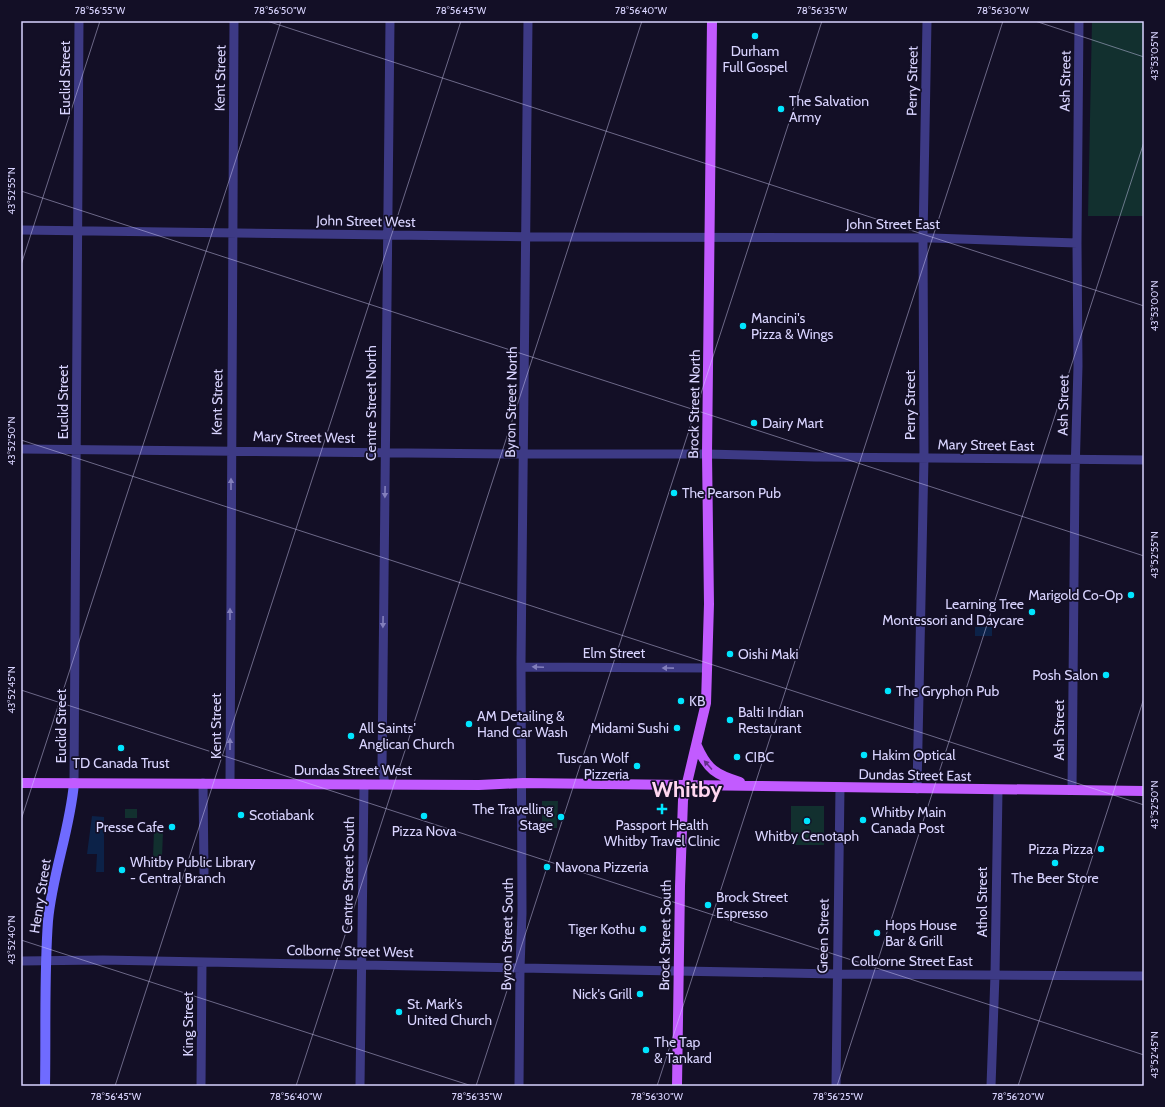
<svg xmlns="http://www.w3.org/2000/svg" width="1165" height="1107" font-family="Cabin,sans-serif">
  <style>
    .green { fill: #12302f }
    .water { fill: #0c2248 }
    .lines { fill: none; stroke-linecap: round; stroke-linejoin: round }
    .minor { stroke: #3d3a85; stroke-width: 9 }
    .secondary { stroke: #6f6bff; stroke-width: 10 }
    .primary { stroke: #c25bff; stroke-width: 10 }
    .oneway { fill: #837fbc }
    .oneway2 { fill: #623188 }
    .ticks { fill: none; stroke: #d9d4ff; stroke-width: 1; stroke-opacity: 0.45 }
    .poi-dot { fill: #00e5ff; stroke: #130f26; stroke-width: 1.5 }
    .labels { text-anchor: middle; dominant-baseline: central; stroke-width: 3.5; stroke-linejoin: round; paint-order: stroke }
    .poi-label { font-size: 14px; fill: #d9d4ff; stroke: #130f26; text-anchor: start }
    .street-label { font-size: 14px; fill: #d9d4ff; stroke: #130f26 }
    .town-label { font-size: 22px; font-weight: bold; fill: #ffd6f0; stroke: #130f26 }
    .neatline { fill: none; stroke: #d9d4ff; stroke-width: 1.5 }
    .ticks-label { font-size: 10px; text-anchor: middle; fill: #d9d4ff }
  </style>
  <rect width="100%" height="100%" fill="#130f26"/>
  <path class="green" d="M 1092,21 L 1144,21 L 1144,216 L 1088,216 Z
    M 542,801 L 558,801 L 557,828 L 542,828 Z
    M 791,806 L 824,806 L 824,845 L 791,845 Z
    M 125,809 L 137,809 L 137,818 L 125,818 Z
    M 154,831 L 163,832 L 162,857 L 153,857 Z"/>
  <path class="water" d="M 975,627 L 992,627 L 992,636 L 975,636 Z
    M 92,816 L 104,817 L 104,872 L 96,872 L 97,854 L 87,854 Z"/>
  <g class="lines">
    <path class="minor" d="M 21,230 L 539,237 L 932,238 L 1077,243
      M 21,449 L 511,454 L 707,454 L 815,457 L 1144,460
      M 521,667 L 707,668
      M 74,783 L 79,21
      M 203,783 L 204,873
      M 230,783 L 234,21
      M 385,784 L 382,767 L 390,21
      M 917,789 L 924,458 L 923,238 L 927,21
      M 1072,790 L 1075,474 L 1078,366 L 1077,243 L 1079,21
      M 21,961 L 103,960 L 836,974 L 1144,976
      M 201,1086 L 202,962
      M 360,1086 L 364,784
      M 519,1086 L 520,968 L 522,913 L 521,662 L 528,21
      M 836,1086 L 840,787
      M 991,1086 L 995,975 L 998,790"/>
    <path class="secondary" d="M 45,1086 C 46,1031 44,976 48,921 C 52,875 70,830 74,783"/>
    <path class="primary" d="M 697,746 C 707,769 716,775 740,782
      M 21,783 L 479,785 L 523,783 L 1144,791
      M 677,1086 L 680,886 L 683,800 L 706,703 L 709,604 L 707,454 L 712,21"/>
  </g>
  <defs><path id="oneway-solid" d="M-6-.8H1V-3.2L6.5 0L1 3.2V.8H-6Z"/></defs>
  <g class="oneway">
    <use href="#oneway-solid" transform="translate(231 484) rotate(-90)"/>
    <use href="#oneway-solid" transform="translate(385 492) rotate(91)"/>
    <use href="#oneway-solid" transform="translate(230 614) rotate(-90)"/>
    <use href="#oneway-solid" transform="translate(383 622) rotate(91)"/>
    <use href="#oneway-solid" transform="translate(538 667) rotate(-178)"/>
    <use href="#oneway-solid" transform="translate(668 668) rotate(-179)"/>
    <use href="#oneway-solid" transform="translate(230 744) rotate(-90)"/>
  </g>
  <use class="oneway2" href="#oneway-solid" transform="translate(708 765) rotate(-132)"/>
  <path class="ticks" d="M 267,21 L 1144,306M 1035,21 L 1144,57M 21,191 L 1144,556M 21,265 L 100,21M 21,440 L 1144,805M 21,690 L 1144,1055M 21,820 L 281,21M 21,940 L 472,1086M 115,1086 L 461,21M 296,1086 L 642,21M 476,1086 L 822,21M 657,1086 L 1003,21M 837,1086 L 1144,142M 1018,1086 L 1144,698"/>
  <g class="poi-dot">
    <circle cx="755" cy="36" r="4"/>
    <circle cx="781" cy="109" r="4"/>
    <circle cx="743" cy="326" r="4"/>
    <circle cx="754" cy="423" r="4"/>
    <circle cx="674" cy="493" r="4"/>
    <circle cx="1131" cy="595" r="4"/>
    <circle cx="1032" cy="612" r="4"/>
    <circle cx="730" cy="654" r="4"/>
    <circle cx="1106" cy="675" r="4"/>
    <circle cx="888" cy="691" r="4"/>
    <circle cx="681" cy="701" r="4"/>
    <circle cx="730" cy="720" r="4"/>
    <circle cx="469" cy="724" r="4"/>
    <circle cx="677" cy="728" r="4"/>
    <circle cx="351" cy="736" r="4"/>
    <circle cx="121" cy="748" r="4"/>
    <circle cx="864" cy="755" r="4"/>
    <circle cx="737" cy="757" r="4"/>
    <circle cx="637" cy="766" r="4"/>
    <path d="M660 803h4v4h4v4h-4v4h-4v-4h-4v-4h4z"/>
    <circle cx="241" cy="815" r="4"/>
    <circle cx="424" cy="816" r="4"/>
    <circle cx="561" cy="817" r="4"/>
    <circle cx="863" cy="820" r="4"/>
    <circle cx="807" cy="821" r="4"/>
    <circle cx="172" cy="827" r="4"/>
    <circle cx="1101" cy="849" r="4"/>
    <circle cx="1055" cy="863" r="4"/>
    <circle cx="547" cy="867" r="4"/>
    <circle cx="122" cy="870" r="4"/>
    <circle cx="708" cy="905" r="4"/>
    <circle cx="643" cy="929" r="4"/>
    <circle cx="877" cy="933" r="4"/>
    <circle cx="640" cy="994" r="4"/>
    <circle cx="399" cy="1012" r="4"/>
    <circle cx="646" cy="1050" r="4"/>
  </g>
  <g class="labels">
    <g class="poi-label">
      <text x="755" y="51" text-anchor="middle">Durham<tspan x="755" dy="16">Full Gospel</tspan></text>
      <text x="789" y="101">The Salvation<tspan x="789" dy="16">Army</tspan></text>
      <text x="751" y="318">Mancini's<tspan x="751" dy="16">Pizza &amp; Wings</tspan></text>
      <text x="762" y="423">Dairy Mart</text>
      <text x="682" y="493">The Pearson Pub</text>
      <text x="1123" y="595" text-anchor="end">Marigold Co-Op</text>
      <text x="1024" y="604" text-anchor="end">Learning Tree<tspan x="1024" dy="16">Montessori and Daycare</tspan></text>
      <text x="738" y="654">Oishi Maki</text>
      <text x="1098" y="675" text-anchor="end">Posh Salon</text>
      <text x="896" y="691">The Gryphon Pub</text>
      <text x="689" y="701">KB</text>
      <text x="738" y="712">Balti Indian<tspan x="738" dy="16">Restaurant</tspan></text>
      <text x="477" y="716">AM Detailing &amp;<tspan x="477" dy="16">Hand Car Wash</tspan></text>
      <text x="359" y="728">All Saints'<tspan x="359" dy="16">Anglican Church</tspan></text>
      <text x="669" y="728" text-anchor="end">Midami Sushi</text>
      <text x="872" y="755">Hakim Optical</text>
      <text x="745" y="757">CIBC</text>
      <text x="629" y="758" text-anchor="end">Tuscan Wolf<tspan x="629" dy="16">Pizzeria</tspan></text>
      <text x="121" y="763" text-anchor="middle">TD Canada Trust</text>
      <text x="553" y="809" text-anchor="end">The Travelling<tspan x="553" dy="16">Stage</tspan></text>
      <text x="871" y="812">Whitby Main<tspan x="871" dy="16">Canada Post</tspan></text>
      <text x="249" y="815">Scotiabank</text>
      <text x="662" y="825" text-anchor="middle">Passport Health<tspan x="662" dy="16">Whitby Travel Clinic</tspan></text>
      <text x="164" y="827" text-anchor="end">Presse Cafe</text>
      <text x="424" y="831" text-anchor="middle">Pizza Nova</text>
      <text x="807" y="836" text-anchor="middle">Whitby Cenotaph</text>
      <text x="1093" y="849" text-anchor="end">Pizza Pizza</text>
      <text x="130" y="862">Whitby Public Library<tspan x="130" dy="16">- Central Branch</tspan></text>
      <text x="555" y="867">Navona Pizzeria</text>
      <text x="1055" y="878" text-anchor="middle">The Beer Store</text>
      <text x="716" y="897">Brock Street<tspan x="716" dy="16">Espresso</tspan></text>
      <text x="885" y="925">Hops House<tspan x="885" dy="16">Bar &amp; Grill</tspan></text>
      <text x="635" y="929" text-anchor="end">Tiger Kothu</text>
      <text x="632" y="994" text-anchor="end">Nick's Grill</text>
      <text x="407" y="1004">St. Mark's<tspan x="407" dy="16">United Church</tspan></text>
      <text x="654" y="1042">The Tap<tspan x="654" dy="16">&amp; Tankard</tspan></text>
    </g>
    <g class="street-label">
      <text transform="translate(65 78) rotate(-90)">Euclid Street</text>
      <text transform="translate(220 78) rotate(-89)">Kent Street</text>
      <text transform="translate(912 81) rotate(-89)">Perry Street</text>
      <text transform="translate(1065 81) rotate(-89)">Ash Street</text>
      <text transform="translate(366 221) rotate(1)">John Street West</text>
      <text x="893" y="224">John Street East</text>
      <text transform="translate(63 402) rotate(-90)">Euclid Street</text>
      <text transform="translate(217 402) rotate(-89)">Kent Street</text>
      <text transform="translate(511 402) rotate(-89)">Byron Street North</text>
      <text transform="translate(371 403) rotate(-90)">Centre Street North</text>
      <text transform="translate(694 404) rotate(-89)">Brock Street North</text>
      <text transform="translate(910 405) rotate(-90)">Perry Street</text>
      <text transform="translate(1063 405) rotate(-89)">Ash Street</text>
      <text transform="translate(304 437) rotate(1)">Mary Street West</text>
      <text transform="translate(986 445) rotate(1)">Mary Street East</text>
      <text x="614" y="653">Elm Street</text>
      <text transform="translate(61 726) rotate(-90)">Euclid Street</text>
      <text transform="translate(216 726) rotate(-90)">Kent Street</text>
      <text transform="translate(1059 730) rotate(-90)">Ash Street</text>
      <text x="353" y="770">Dundas Street West</text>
      <text transform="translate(915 775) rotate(1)">Dundas Street East</text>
      <text transform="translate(348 875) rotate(-89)">Centre Street South</text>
      <text transform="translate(40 896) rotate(-81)">Henry Street</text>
      <text transform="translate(982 902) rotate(-90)">Athol Street</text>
      <text transform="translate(507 934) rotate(-89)">Byron Street South</text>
      <text transform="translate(665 935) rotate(-89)">Brock Street South</text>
      <text transform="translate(823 936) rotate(-89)">Green Street</text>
      <text transform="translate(350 951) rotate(1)">Colborne Street West</text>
      <text x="912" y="961">Colborne Street East</text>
      <text transform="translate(188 1024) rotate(-90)">King Street</text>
    </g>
    <g class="town-label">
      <text x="687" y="789">Whitby</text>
    </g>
  </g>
  <rect width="1165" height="1107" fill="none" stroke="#130f26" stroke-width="44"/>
  <rect x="22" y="22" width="1121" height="1063" class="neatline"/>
  <g class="ticks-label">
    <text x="100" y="14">78°56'55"W</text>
    <text x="280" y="14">78°56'50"W</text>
    <text x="461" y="14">78°56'45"W</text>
    <text x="641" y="14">78°56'40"W</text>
    <text x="822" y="14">78°56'35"W</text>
    <text x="1003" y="14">78°56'30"W</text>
    <text transform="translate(1154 56) rotate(-90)" y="4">43°53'05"N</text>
    <text transform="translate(11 191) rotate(-90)" y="4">43°52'55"N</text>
    <text transform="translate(1154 306) rotate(-90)" y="4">43°53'00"N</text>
    <text transform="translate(11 441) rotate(-90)" y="4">43°52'50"N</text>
    <text transform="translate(1154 555) rotate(-90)" y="4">43°52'55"N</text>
    <text transform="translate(11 690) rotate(-90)" y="4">43°52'45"N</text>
    <text transform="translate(1154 805) rotate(-90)" y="4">43°52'50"N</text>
    <text transform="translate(11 940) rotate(-90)" y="4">43°52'40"N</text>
    <text transform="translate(1154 1055) rotate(-90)" y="4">43°52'45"N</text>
    <text x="116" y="1100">78°56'45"W</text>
    <text x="296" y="1100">78°56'40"W</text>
    <text x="477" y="1100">78°56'35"W</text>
    <text x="657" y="1100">78°56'30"W</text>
    <text x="838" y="1100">78°56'25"W</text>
    <text x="1018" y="1100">78°56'20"W</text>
  </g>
</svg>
